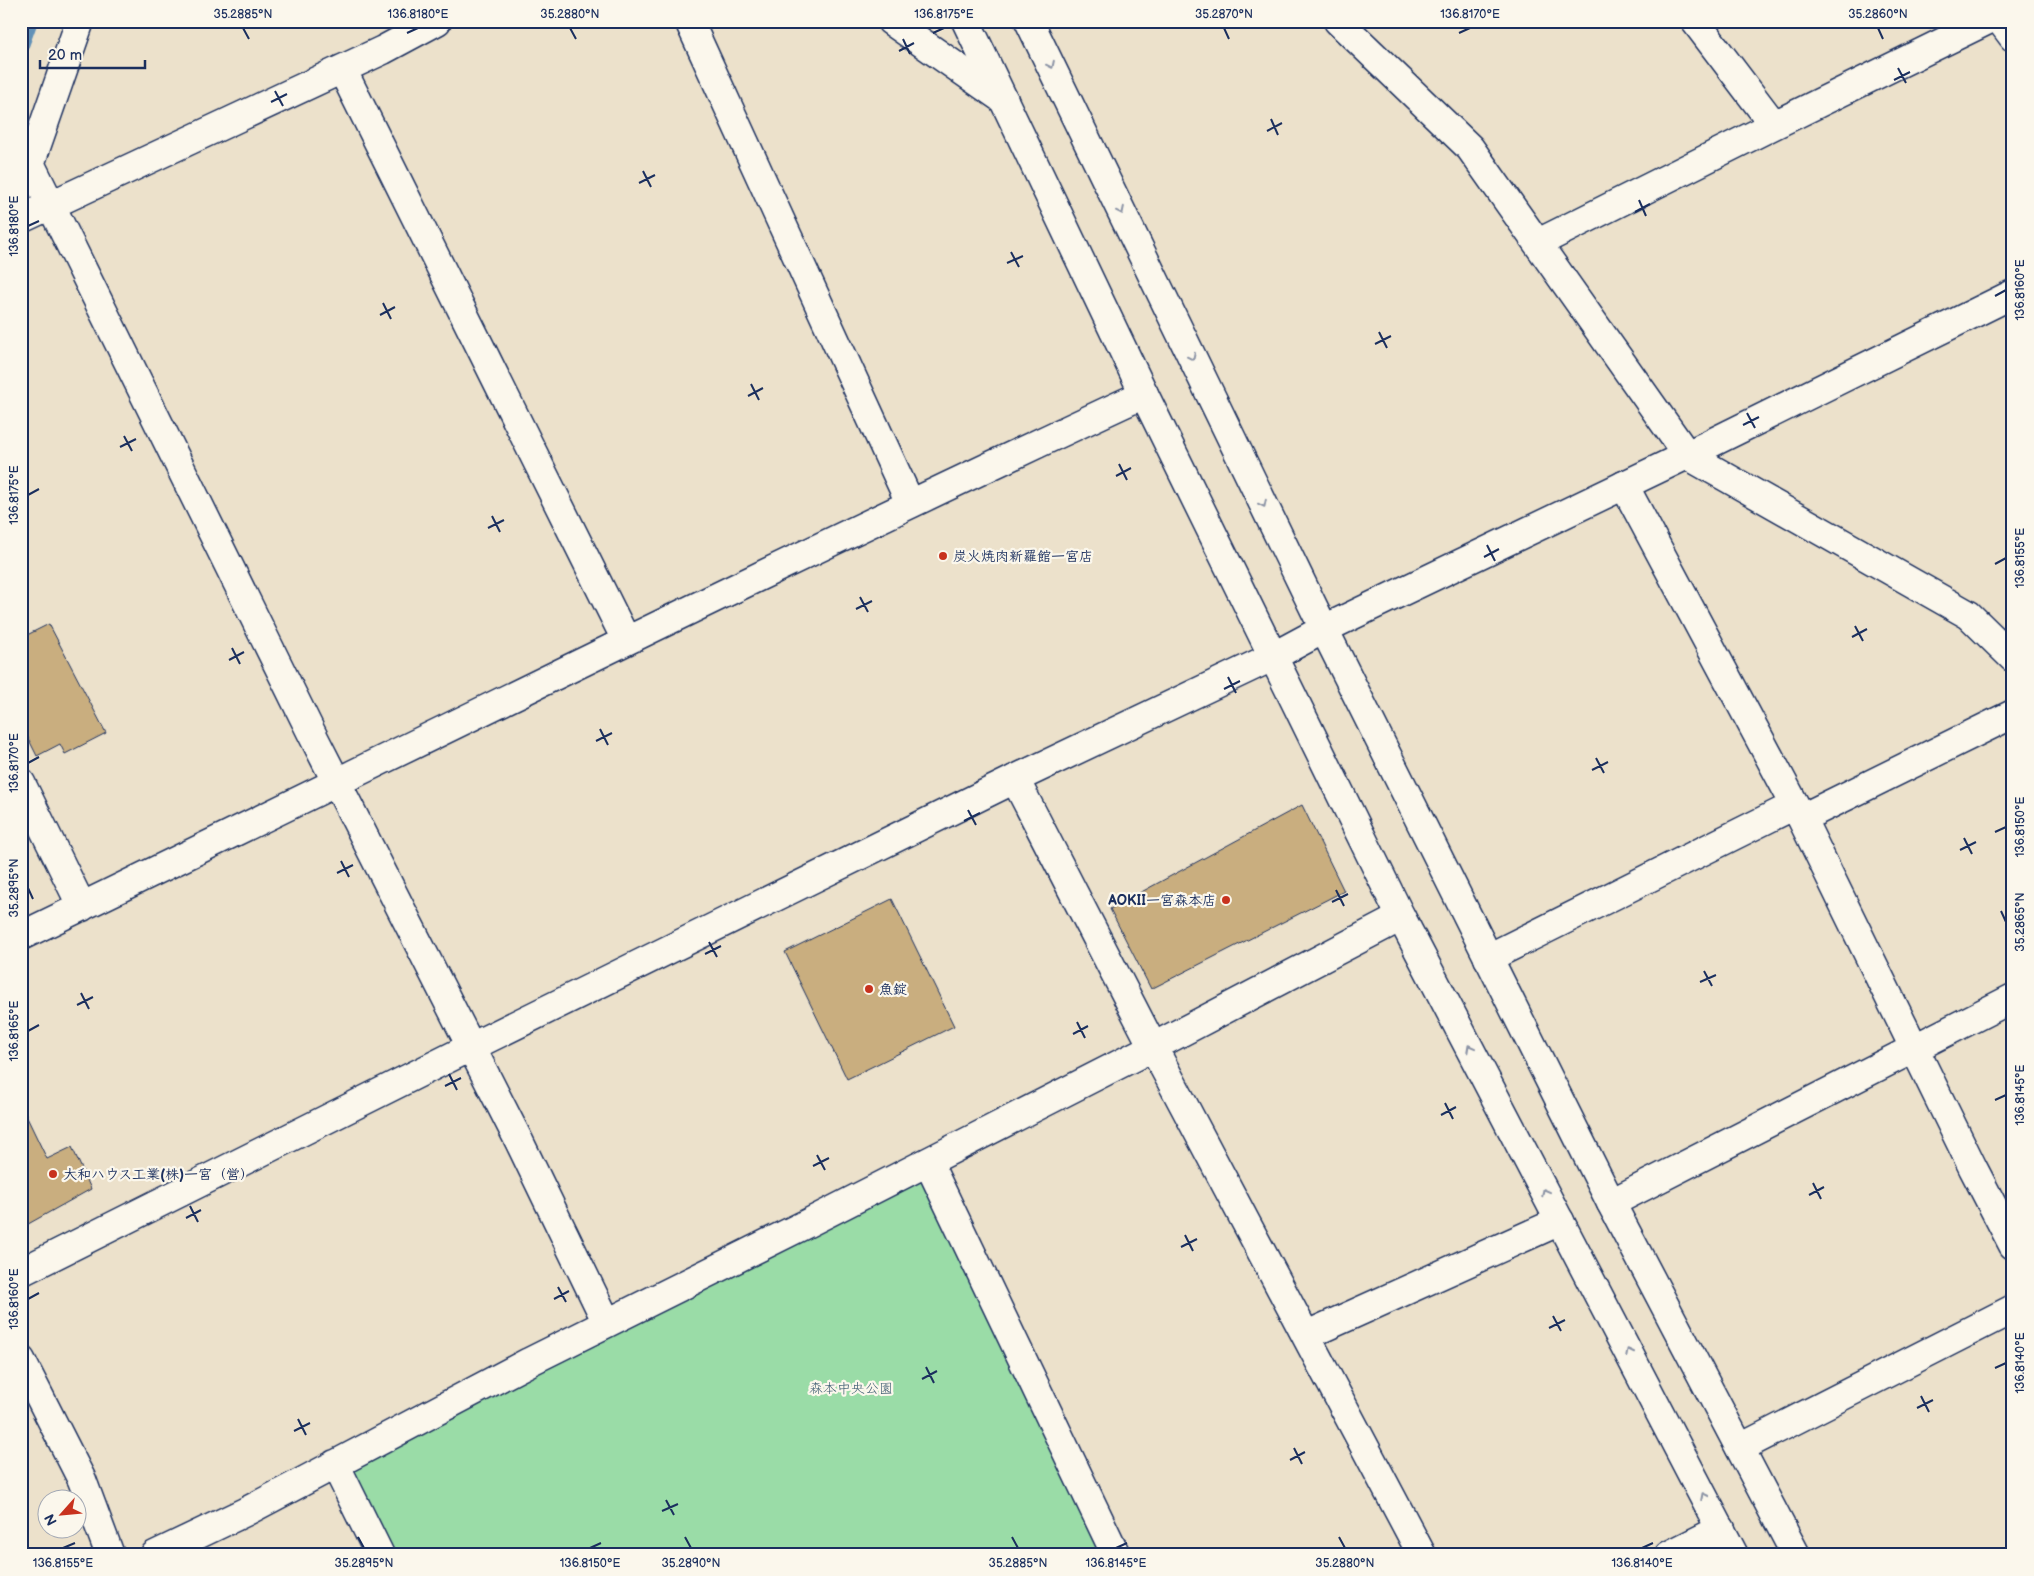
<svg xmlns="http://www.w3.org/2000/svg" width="2034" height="1576" font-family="'Balsamiq Sans','Klee One',sans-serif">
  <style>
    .green { fill: #9adca7; stroke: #5a8682 }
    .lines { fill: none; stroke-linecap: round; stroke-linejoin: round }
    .stream { stroke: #6291b7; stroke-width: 10 }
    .building { fill: #c9ae7f; stroke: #1b2f5e }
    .minor-casing { stroke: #1b2f5e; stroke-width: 31 }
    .tertiary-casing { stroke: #1b2f5e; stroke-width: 31 }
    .minor { stroke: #fbf7ec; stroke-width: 28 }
    .tertiary { stroke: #fbf7ec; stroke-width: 28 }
    .oneway { stroke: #8b93a5 }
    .ticks { fill: none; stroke: #1b2f5e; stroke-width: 2 }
    .poi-dot { fill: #c8321e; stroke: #fbf7ec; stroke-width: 2 }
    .labels { text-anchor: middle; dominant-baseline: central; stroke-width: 4.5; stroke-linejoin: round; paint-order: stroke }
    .poi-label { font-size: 14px; font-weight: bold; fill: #1b2f5e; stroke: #fbf7ec; text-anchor: start }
    .park-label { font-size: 14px; fill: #3b5a70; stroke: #fbf7ec }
    .neatline { fill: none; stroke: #1b2f5e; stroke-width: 2 }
    .ticks-label { font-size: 12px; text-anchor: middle; fill: #1b2f5e }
  </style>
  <rect width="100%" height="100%" fill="#ece1cb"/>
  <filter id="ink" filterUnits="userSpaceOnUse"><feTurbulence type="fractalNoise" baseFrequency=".02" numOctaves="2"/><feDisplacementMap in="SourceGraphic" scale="10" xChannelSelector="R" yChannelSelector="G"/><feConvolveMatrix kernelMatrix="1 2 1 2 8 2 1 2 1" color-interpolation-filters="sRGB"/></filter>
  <g filter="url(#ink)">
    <path class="green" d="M 928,1162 L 1116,1555 L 380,1555 L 335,1464 Z"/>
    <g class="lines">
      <path class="stream" d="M 21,54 L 33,21"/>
    </g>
    <path class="building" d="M 49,624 L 106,733 L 65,754 L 60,744 L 37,756 L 21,724 L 21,638 Z
      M 1302,805 L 1344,891 L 1151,989 L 1110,909 Z
      M 892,899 L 954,1026 L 847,1079 L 785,952 Z
      M 21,1105 L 47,1159 L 72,1147 L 91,1189 L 21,1228 Z"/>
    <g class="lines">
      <defs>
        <path id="minor" d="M 689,21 L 910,503
          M 891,21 L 1004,100
          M 1338,21 L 1470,148 L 1687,455 L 1969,615 L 2013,658
          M 1695,21 L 1774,125
          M 2001,21 L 2013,37
          M 342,69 L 626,640
          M 30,163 L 311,732 L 519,1141 L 607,1323
          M 25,179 L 80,21
          M 21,219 L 383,50 L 437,21
          M 1538,243 L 1774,125 L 1986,21
          M 1624,485 L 1795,805 L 1973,1168 L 2013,1245
          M 1015,779 L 1153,1047 L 1422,1555
          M 21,783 L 82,907
          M 1802,818 L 2013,714
          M 21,936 C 395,755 767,569 1144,394
          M 1488,958 L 1795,805
          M 928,1162 L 1116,1555
          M 1611,1203 L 2013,998
          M 1307,1335 L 1560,1221
          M 21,1360 L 82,1480 L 110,1555
          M 1740,1448 L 2013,1309
          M 335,1464 L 380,1555
          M 155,1555 L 245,1512 L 529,1362 L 808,1223 L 1153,1047 L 1401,917
          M 1669,1555 L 1721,1529"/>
        <path id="tertiary" d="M 966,21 L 1144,394 L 1401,917 L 1734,1555
          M 1029,21 L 1324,629 L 1611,1203 L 1796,1555
          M 21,1272 L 471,1047 L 1015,779 L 1272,657 L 1324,629 L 1687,455 L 2013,294"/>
      </defs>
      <use href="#minor" class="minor-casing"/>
      <use href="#tertiary" class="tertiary-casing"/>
      <use href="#minor" class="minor"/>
      <use href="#tertiary" class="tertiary"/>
    </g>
    <defs><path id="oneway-chevron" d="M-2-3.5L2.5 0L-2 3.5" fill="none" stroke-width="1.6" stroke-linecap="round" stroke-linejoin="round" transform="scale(1.25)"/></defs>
    <g class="oneway">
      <use href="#oneway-chevron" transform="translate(1051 65) rotate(64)"/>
      <use href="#oneway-chevron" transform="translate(1121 211) rotate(64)"/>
      <use href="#oneway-chevron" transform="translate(1192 357) rotate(64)"/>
      <use href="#oneway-chevron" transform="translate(1263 504) rotate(64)"/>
      <use href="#oneway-chevron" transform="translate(1470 1048) rotate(-118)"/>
      <use href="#oneway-chevron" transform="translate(1545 1192) rotate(-118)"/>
      <use href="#oneway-chevron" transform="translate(1629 1352) rotate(-117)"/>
      <use href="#oneway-chevron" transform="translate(1704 1496) rotate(-117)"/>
    </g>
  </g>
  <path class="ticks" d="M 243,28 L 249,39M 570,28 L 576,39M 1224,28 L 1229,39M 1878,28 L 1883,39M 407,33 L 418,28M 933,33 L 944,28M 1459,33 L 1470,28M 903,39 L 910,54M 899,51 L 914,43M 1898,68 L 1906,83M 1894,80 L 1910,72M 275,91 L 283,106M 271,102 L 287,94M 1271,119 L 1278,135M 1267,131 L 1282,123M 643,171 L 651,187M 639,183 L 655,175M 1639,200 L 1646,216M 1635,212 L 1650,204M 28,226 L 39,221M 1011,252 L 1019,267M 1007,263 L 1023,256M 1995,296 L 2006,290M 383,303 L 391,319M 380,315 L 395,307M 1379,332 L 1387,348M 1375,344 L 1391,336M 751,384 L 759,400M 748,396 L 763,388M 1747,413 L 1755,428M 1743,425 L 1759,417M 124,436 L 132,451M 120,447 L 136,439M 1119,464 L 1127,480M 1116,476 L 1131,468M 28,495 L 39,489M 492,516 L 500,532M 488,528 L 504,520M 1487,545 L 1495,561M 1484,557 L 1499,549M 1995,564 L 2006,558M 860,597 L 868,612M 856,609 L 872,601M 1855,626 L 1863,641M 1852,637 L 1867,629M 232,648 L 240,664M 229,660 L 244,652M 1228,677 L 1236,693M 1224,689 L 1240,681M 600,729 L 608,745M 596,741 L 612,733M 1596,758 L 1604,773M 28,763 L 39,757M 1592,770 L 1608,762M 968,810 L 976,825M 964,821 L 980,813M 1995,832 L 2006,827M 1964,838 L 1972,854M 1960,850 L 1976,842M 341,861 L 349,877M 337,873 L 353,865M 28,888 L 33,899M 1336,890 L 1344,906M 1332,902 L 1348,894M 2001,911 L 2006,922M 709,942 L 717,957M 705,954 L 721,946M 1704,971 L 1712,986M 1700,982 L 1716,975M 81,993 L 89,1009M 77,1005 L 93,997M 1077,1022 L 1085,1038M 28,1031 L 39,1025M 1073,1034 L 1088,1026M 449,1074 L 457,1090M 445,1086 L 461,1078M 1995,1100 L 2006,1095M 1445,1103 L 1453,1119M 1441,1115 L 1456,1107M 817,1155 L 825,1170M 813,1166 L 829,1158M 1813,1183 L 1821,1199M 1809,1195 L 1824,1187M 190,1206 L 198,1222M 186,1218 L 201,1210M 1185,1235 L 1193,1251M 1181,1247 L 1197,1239M 558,1287 L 566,1302M 28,1299 L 39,1293M 554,1299 L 569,1291M 1553,1316 L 1561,1331M 1549,1328 L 1565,1320M 926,1367 L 934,1383M 1995,1368 L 2006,1363M 922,1379 L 937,1371M 1921,1396 L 1929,1412M 1917,1408 L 1933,1400M 298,1419 L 306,1435M 294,1431 L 310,1423M 1294,1448 L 1302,1464M 1290,1460 L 1305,1452M 666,1500 L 674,1515M 662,1511 L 678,1504M 358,1537 L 364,1548M 685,1537 L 691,1548M 1012,1537 L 1018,1548M 1339,1537 L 1345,1548M 63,1548 L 75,1543M 590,1548 L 601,1543M 1116,1548 L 1127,1543M 1642,1548 L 1653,1543"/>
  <g class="poi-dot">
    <circle cx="943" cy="556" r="5"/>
    <circle cx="1226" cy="900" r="5"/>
    <circle cx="869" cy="989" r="5"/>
    <circle cx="53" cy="1174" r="5"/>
  </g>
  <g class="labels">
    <g class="poi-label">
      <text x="953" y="556">炭火焼肉新羅館一宮店</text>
      <text x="1216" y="900" text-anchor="end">AOKII一宮森本店</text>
      <text x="879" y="989">魚錠</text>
      <text x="63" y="1174">大和ハウス工業(株)一宮（営）</text>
    </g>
    <g class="park-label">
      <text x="851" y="1388">森本中央公園</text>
    </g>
  </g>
  <rect width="2034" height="1576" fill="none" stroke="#fbf7ec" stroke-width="55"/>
  <g transform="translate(62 1514) rotate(243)"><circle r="24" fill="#fbf7ec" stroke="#a1a7b3"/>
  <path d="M0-4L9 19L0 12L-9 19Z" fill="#c8321e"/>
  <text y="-8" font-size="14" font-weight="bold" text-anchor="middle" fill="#1b2f5e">N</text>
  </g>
  <path d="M40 60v8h105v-8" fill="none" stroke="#1b2f5e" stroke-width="2.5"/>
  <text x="48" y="60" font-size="15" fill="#1b2f5e" stroke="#fbf7ec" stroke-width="4" paint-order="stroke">20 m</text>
  <rect x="28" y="28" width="1978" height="1520" class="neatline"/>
  <g class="ticks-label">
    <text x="243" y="18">35.2885°N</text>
    <text x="418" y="18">136.8180°E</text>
    <text x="570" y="18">35.2880°N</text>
    <text x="944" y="18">136.8175°E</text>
    <text x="1224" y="18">35.2870°N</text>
    <text x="1470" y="18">136.8170°E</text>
    <text x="1878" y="18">35.2860°N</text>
    <text transform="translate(14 226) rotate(-90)" y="4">136.8180°E</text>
    <text transform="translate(2020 290) rotate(-90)" y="4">136.8160°E</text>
    <text transform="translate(14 495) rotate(-90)" y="4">136.8175°E</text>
    <text transform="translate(2020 558) rotate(-90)" y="4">136.8155°E</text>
    <text transform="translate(14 763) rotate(-90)" y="4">136.8170°E</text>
    <text transform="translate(2020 827) rotate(-90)" y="4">136.8150°E</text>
    <text transform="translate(14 888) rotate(-90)" y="4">35.2895°N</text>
    <text transform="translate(2020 922) rotate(-90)" y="4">35.2865°N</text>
    <text transform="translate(14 1031) rotate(-90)" y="4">136.8165°E</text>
    <text transform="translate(2020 1095) rotate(-90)" y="4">136.8145°E</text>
    <text transform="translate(14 1299) rotate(-90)" y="4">136.8160°E</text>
    <text transform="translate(2020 1363) rotate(-90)" y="4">136.8140°E</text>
    <text x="63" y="1567">136.8155°E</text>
    <text x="364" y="1567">35.2895°N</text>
    <text x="590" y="1567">136.8150°E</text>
    <text x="691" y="1567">35.2890°N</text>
    <text x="1018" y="1567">35.2885°N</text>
    <text x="1116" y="1567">136.8145°E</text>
    <text x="1345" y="1567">35.2880°N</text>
    <text x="1642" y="1567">136.8140°E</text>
  </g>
</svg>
